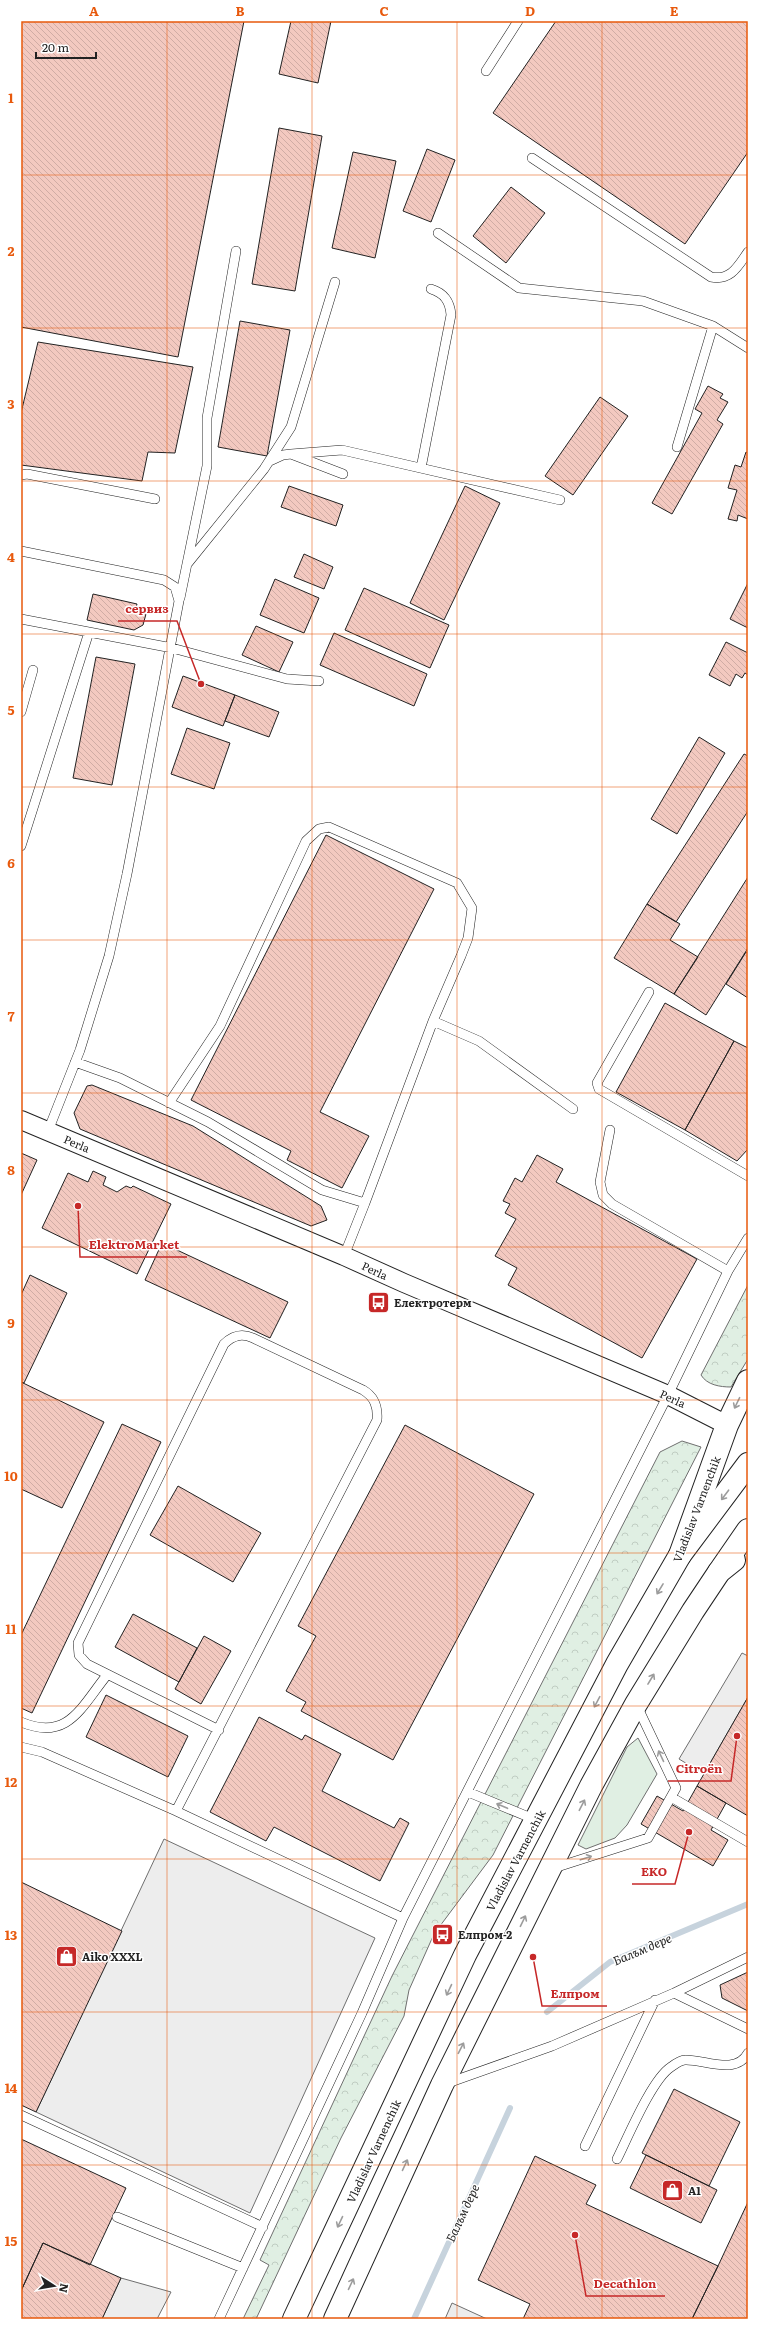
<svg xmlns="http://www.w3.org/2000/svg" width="769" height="2340" font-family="Literata,serif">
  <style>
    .grass { fill: #e0efe3; stroke: #6f6f6f }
    .park { fill: url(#park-crowns); stroke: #6f6f6f }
    .parking { fill: #ededed; stroke: #6f6f6f }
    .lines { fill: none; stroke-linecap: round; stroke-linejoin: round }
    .stream { stroke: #c7d3dd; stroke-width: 6 }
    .building { fill: url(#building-back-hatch); stroke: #222 }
    .service-casing { stroke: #222; stroke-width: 10 }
    .minor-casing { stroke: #222; stroke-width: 20 }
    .primary-casing { stroke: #222; stroke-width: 24 }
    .motorway-casing { stroke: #222; stroke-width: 24 }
    .service { stroke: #fff; stroke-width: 9 }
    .minor { stroke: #fff; stroke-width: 18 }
    .primary { stroke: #fff; stroke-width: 22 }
    .motorway { stroke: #fff; stroke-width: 22 }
    .oneway { stroke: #9c9c9c }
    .grid { fill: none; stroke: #e8590c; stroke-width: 1; stroke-opacity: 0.55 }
    .labels { text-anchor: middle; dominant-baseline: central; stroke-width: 3; stroke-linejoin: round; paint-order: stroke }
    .street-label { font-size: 11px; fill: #222; stroke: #fff }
    .poi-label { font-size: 11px; font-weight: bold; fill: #222; stroke: #fff; text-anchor: start }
    .water-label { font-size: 12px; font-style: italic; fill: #222; stroke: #fff }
    .leader { fill: none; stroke: #c62828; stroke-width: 1.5 }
    .callout-dot { fill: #c62828; stroke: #fff; stroke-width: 1.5 }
    .callout-label { font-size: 12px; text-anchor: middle; font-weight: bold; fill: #c62828; stroke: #fff; stroke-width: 3; stroke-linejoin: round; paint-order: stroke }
    .neatline { fill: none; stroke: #e8590c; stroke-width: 1.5 }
    .grid-label { font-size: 13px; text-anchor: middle; font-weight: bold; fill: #e8590c }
  </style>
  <defs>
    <pattern id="park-crowns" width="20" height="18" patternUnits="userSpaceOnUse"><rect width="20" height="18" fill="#e0efe3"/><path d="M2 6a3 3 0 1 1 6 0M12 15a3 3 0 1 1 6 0" fill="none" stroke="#c0cdc2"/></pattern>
    <pattern id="building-back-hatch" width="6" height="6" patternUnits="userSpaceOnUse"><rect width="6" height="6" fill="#f3c9c0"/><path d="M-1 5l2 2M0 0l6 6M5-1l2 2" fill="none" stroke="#d0aca5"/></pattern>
  </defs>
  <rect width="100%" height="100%" fill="#fff"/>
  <path class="grass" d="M 638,1738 L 657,1774 L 627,1825 L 615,1838 L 586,1849 L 578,1845 L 627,1747 Z"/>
  <path class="park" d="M 748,1285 L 748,1359 L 731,1387 C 720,1387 707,1385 701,1375 Z
    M 682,1441 L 701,1447 L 493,1855 L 434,1934 L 409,1990 L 404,2016 L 341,2138 L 256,2319 L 243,2319 L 269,2265 L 260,2260 L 392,1976 L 660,1452 Z"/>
  <path class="parking" d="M 742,1653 L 748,1656 L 748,1697 L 704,1774 L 679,1759 Z
    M 164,1839 L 375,1938 L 250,2213 L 36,2112 Z
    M 121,2278 L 171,2292 L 157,2319 L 102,2319 Z
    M 452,2303 L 487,2319 L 445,2319 Z"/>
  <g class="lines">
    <path class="stream" d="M 547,2012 L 610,1962 L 748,1904
      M 414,2319 L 510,2108"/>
  </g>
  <path class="building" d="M 21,21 L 244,21 L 178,357 L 21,327 Z
    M 291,21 L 331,21 L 318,83 L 279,74 Z
    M 556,21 L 748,21 L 748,152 L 685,244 L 493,113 Z
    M 279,128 L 322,136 L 295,291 L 252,284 Z
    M 427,149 L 455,160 L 431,222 L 403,211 Z
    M 353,152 L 396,161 L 375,258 L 332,248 Z
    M 511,187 L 545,213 L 506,263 L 473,236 Z
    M 240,321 L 290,330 L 267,456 L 218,447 Z
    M 38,342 L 193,367 L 175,453 L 148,452 L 142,481 L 21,465 L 21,413 Z
    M 708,386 L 723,394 L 720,398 L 728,402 L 717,420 L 723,424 L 672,514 L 652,503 L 702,413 L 695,409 Z
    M 600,397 L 628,416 L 573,495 L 545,476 Z
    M 746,452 L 748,453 L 748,519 L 738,515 L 737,521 L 728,519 L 737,490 L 728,488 L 735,465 L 741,467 Z
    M 289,486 L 343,505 L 336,526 L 281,507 Z
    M 465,486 L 500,503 L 444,620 L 410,603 Z
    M 304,554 L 333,567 L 324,589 L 294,577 Z
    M 275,579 L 319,598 L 304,633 L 260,615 Z
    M 748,583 L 748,628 L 730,619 Z
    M 364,588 L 449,625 L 430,668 L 345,630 Z
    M 93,594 L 137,604 L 135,611 L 146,614 L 143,625 L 134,630 L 87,620 Z
    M 256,626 L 293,642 L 279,672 L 242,655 Z
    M 334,633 L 427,674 L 414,706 L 320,665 Z
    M 726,642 L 748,653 L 748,675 L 745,673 L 742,678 L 736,674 L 730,686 L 709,675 Z
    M 96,657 L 135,664 L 112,785 L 73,778 Z
    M 183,676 L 235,695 L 223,726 L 172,707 Z
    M 235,695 L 279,712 L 269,737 L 225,721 Z
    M 187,728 L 230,743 L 214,789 L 171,774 Z
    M 699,737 L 725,753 L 677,834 L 651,819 Z
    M 744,754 L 748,756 L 748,811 L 676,922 L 647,904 Z
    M 326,835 L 434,889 L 320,1112 L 369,1136 L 342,1188 L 287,1160 L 291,1151 L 191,1100 Z
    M 748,877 L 748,948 L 706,1015 L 674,994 Z
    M 647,904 L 680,924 L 670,940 L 698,957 L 674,994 L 614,958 Z
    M 746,952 L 748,953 L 748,998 L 726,984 Z
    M 665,1003 L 734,1041 L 685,1130 L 616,1092 Z
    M 734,1041 L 748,1048 L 748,1149 L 737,1161 L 685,1130 Z
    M 92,1085 L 193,1126 L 321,1206 L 327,1220 L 311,1226 L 80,1129 L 74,1113 L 87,1086 Z
    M 21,1153 L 37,1160 L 21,1195 Z
    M 537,1155 L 563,1169 L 556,1182 L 697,1259 L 642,1358 L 508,1285 L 517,1268 L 495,1256 L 516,1219 L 505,1213 L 510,1204 L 503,1201 L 515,1178 L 522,1182 Z
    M 93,1171 L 106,1177 L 103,1185 L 117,1192 L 126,1186 L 131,1188 L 133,1186 L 171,1204 L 137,1274 L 42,1228 L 68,1173 L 88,1182 Z
    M 162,1243 L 288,1302 L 270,1338 L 145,1280 Z
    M 30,1275 L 67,1293 L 24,1383 L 21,1382 L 21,1295 Z
    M 21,1382 L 104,1422 L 62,1508 L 21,1489 Z
    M 122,1424 L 161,1442 L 32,1713 L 21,1708 L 21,1635 Z
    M 405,1425 L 534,1494 L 393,1760 L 301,1711 L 306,1702 L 286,1691 L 316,1636 L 298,1626 Z
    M 178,1486 L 261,1533 L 233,1582 L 150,1535 Z
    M 133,1614 L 197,1648 L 179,1682 L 115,1647 Z
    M 204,1636 L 231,1651 L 201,1704 L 175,1689 Z
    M 106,1695 L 188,1736 L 168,1777 L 86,1737 Z
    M 748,1697 L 748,1816 L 697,1786 Z
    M 259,1717 L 302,1740 L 305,1735 L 341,1754 L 322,1791 L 394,1828 L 400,1818 L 409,1823 L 380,1881 L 274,1827 L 266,1841 L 210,1812 Z
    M 697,1786 L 726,1803 L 711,1830 L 728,1840 L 713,1866 L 641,1824 L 657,1796 L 683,1811 Z
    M 21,1882 L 122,1931 L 36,2112 L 21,2105 Z
    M 748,1972 L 748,2011 L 722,1998 L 720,1985 Z
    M 674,2089 L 740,2122 L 709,2186 L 642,2153 Z
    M 21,2139 L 126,2188 L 90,2265 L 43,2243 L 21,2291 Z
    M 646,2155 L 717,2190 L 701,2223 L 630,2188 Z
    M 535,2156 L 596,2185 L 586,2204 L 718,2266 L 692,2319 L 523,2319 L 530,2304 L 478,2280 Z
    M 748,2202 L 748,2319 L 692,2319 L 718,2266 Z
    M 43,2243 L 121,2278 L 102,2319 L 21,2319 L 21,2291 Z"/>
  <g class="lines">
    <defs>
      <path id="service" d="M 486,71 L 518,21
        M 532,158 L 711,277 C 731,281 738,266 748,252
        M 438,233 L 519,288 L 643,301 L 713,326 L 748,348
        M 677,447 L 713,326
        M 291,454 L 342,450 L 560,500
        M 270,461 L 283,455 L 291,454 L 343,474
        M 421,468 L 451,315 C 450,301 444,293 431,289
        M 21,475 L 27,474 L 155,499
        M 21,551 L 164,580 L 175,587 L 179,601 L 127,874 L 109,956 L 80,1050 L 48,1131
        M 188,563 L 264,469 L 291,427 L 335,282
        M 180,598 L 207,466 L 207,418 L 236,251
        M 21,619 L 172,648 L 287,679 L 319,681
        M 21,712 L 33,670
        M 21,846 L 89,632
        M 649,992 L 597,1083 L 599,1089 L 748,1176
        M 433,1021 L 479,1041 L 573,1109
        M 75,1062 L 120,1078 L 208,1122 L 322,1190 L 365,1203 L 344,1256
        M 169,1103 L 220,1026 L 306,841 L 319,829 L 329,827 L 457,883 L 472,908 L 468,938 L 461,956 L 433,1021 L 365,1203
        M 610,1130 L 600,1182 L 603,1195 L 612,1204 L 728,1271
        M 21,1722 C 68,1742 81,1707 107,1675
        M 21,1747 L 42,1752 L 176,1811 L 403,1918
        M 468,1792 L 536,1820
        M 671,1797 L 748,1842
        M 176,1811 L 377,1420 C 378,1407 375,1397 363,1390 L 253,1338 C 242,1333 233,1335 224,1344 L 78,1643 L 79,1655 L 87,1664 L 219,1730
        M 554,1868 L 648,1838 L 676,1788 L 637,1706
        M 674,1993 L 748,2029
        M 445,2084 L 552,2046 L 674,1993 L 748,1957
        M 21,2115 L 263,2227
        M 585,2146 L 655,2000
        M 617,2159 C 628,2137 652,2079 671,2067 C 675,2064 681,2060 685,2060 C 704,2059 736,2076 748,2053
        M 117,2217 L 243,2268
        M 219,2319 L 362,2013 L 403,1918 L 668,1395 L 728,1271 L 748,1238"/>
      <path id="minor" d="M 21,1120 L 344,1256 L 404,1283 L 668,1395 L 727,1425"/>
      <path id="primary" d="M 294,2319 L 465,1955 L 617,1664 L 680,1555 L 727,1425 L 748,1381
        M 335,2319 L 442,2085 L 591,1786 L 636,1704 L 693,1611 L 719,1572 L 734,1560"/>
      <path id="motorway" d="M 680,1555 L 748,1464
        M 719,1572 L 748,1530"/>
    </defs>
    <use href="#service" class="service-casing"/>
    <use href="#minor" class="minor-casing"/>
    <use href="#primary" class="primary-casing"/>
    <use href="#motorway" class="motorway-casing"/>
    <use href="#service" class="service"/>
    <use href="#minor" class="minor"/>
    <use href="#primary" class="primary"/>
    <use href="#motorway" class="motorway"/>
  </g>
  <defs><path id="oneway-shaft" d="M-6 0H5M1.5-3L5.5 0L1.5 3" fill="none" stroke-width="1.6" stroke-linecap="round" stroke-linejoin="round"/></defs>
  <g class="oneway">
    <use href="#oneway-shaft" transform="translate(737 1403) rotate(116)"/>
    <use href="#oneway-shaft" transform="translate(725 1495) rotate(127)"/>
    <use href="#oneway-shaft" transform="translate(660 1589) rotate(121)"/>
    <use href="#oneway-shaft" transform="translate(651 1679) rotate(-59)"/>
    <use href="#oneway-shaft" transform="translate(597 1702) rotate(118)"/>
    <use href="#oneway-shaft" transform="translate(661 1756) rotate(-115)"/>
    <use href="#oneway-shaft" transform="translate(582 1805) rotate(-63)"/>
    <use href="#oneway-shaft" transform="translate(502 1806) rotate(-157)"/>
    <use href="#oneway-shaft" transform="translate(586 1858) rotate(-18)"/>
    <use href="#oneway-shaft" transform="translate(523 1921) rotate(-64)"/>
    <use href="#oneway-shaft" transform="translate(449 1990) rotate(115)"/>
    <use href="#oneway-shaft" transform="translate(461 2048) rotate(-63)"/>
    <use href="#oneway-shaft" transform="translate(405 2165) rotate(-65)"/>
    <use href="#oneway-shaft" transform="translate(340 2222) rotate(115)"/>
    <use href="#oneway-shaft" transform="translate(351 2284) rotate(-65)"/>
  </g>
  <path class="grid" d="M 167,21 L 167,2319M 312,21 L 312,2319M 457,21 L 457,2319M 602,21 L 602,2319M 21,175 L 748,175M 21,328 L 748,328M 21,481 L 748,481M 21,634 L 748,634M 21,787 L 748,787M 21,940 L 748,940M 21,1093 L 748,1093M 21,1247 L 748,1247M 21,1400 L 748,1400M 21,1553 L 748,1553M 21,1706 L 748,1706M 21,1859 L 748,1859M 21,2012 L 748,2012M 21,2165 L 748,2165"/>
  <defs>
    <symbol id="bus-square" viewBox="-11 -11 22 22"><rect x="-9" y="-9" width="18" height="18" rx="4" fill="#c62828" stroke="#fff"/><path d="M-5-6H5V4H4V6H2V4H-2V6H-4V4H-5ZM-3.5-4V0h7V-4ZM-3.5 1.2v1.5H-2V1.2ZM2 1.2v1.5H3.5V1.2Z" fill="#fff"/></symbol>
    <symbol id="shop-square" viewBox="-11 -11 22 22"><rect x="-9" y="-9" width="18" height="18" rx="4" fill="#c62828" stroke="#fff"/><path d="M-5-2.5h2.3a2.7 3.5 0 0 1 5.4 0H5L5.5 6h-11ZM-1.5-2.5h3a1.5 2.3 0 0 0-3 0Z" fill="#fff"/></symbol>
  </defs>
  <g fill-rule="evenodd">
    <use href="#bus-square" x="366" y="1290" width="25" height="25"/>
    <use href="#bus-square" x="430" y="1922" width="25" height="25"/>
    <use href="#shop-square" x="54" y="1944" width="25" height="25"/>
    <use href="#shop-square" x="660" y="2178" width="25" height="25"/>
  </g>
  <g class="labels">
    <g class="street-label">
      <text transform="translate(77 1143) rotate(23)">Perla</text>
      <text transform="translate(375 1270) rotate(25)">Perla</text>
      <text transform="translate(673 1398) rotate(25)">Perla</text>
      <text transform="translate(696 1509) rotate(-69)">Vladislav Varnenchik</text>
      <text transform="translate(515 1860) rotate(-62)">Vladislav Varnenchik</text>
      <text transform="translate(373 2151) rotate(-65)">Vladislav Varnenchik</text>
    </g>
    <g class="poi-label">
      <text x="394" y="1302">Електротерм</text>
      <text x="458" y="1934">Елпром-2</text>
      <text x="82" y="1956">Aiko XXXL</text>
      <text x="688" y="2190">A1</text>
    </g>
    <g class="water-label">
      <text transform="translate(642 1949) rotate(-23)">Балъм дере</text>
      <text transform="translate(462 2213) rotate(-65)">Балъм дере</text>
    </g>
  </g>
  <path class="leader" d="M201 684L177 621H118M78 1206L80 1257H187M737 1736L731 1781H668M689 1832L675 1884H632M533 1957L542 2006H607M575 2235L586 2296H665"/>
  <g class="callout-dot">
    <circle cx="201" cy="684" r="4"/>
    <circle cx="78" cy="1206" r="4"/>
    <circle cx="737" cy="1736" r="4"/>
    <circle cx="689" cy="1832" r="4"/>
    <circle cx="533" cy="1957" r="4"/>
    <circle cx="575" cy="2235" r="4"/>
  </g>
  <g class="callout-label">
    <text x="147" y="613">сервиз</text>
    <text x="134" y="1249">ElektroMarket</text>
    <text x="699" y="1773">Citroën</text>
    <text x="654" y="1876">EKO</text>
    <text x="575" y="1998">Елпром</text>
    <text x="625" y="2288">Decathlon</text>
  </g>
  <rect width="769" height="2340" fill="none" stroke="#ffffff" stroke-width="44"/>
  <g transform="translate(54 2286) rotate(102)" stroke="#ffffff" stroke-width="3" paint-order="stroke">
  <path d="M0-3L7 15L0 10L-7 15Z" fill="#222222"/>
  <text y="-6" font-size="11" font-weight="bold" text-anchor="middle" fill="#222222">N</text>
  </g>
  <path d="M36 52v6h60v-6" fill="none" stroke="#222222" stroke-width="2"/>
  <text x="42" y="52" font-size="12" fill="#222222" stroke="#ffffff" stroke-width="3" paint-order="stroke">20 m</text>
  <rect x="22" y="22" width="725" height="2296" class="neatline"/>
  <g class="grid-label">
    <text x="94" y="16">A</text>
    <text x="240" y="16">B</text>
    <text x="384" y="16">C</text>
    <text x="530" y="16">D</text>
    <text x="674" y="16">E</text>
    <text x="11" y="103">1</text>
    <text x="11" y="256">2</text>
    <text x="11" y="409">3</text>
    <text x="11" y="562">4</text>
    <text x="11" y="715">5</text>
    <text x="11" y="868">6</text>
    <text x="11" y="1021">7</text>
    <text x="11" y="1175">8</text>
    <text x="11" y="1328">9</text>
    <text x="11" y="1481">10</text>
    <text x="11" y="1634">11</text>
    <text x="11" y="1787">12</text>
    <text x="11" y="1940">13</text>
    <text x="11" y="2093">14</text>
    <text x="11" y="2246">15</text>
  </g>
</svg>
